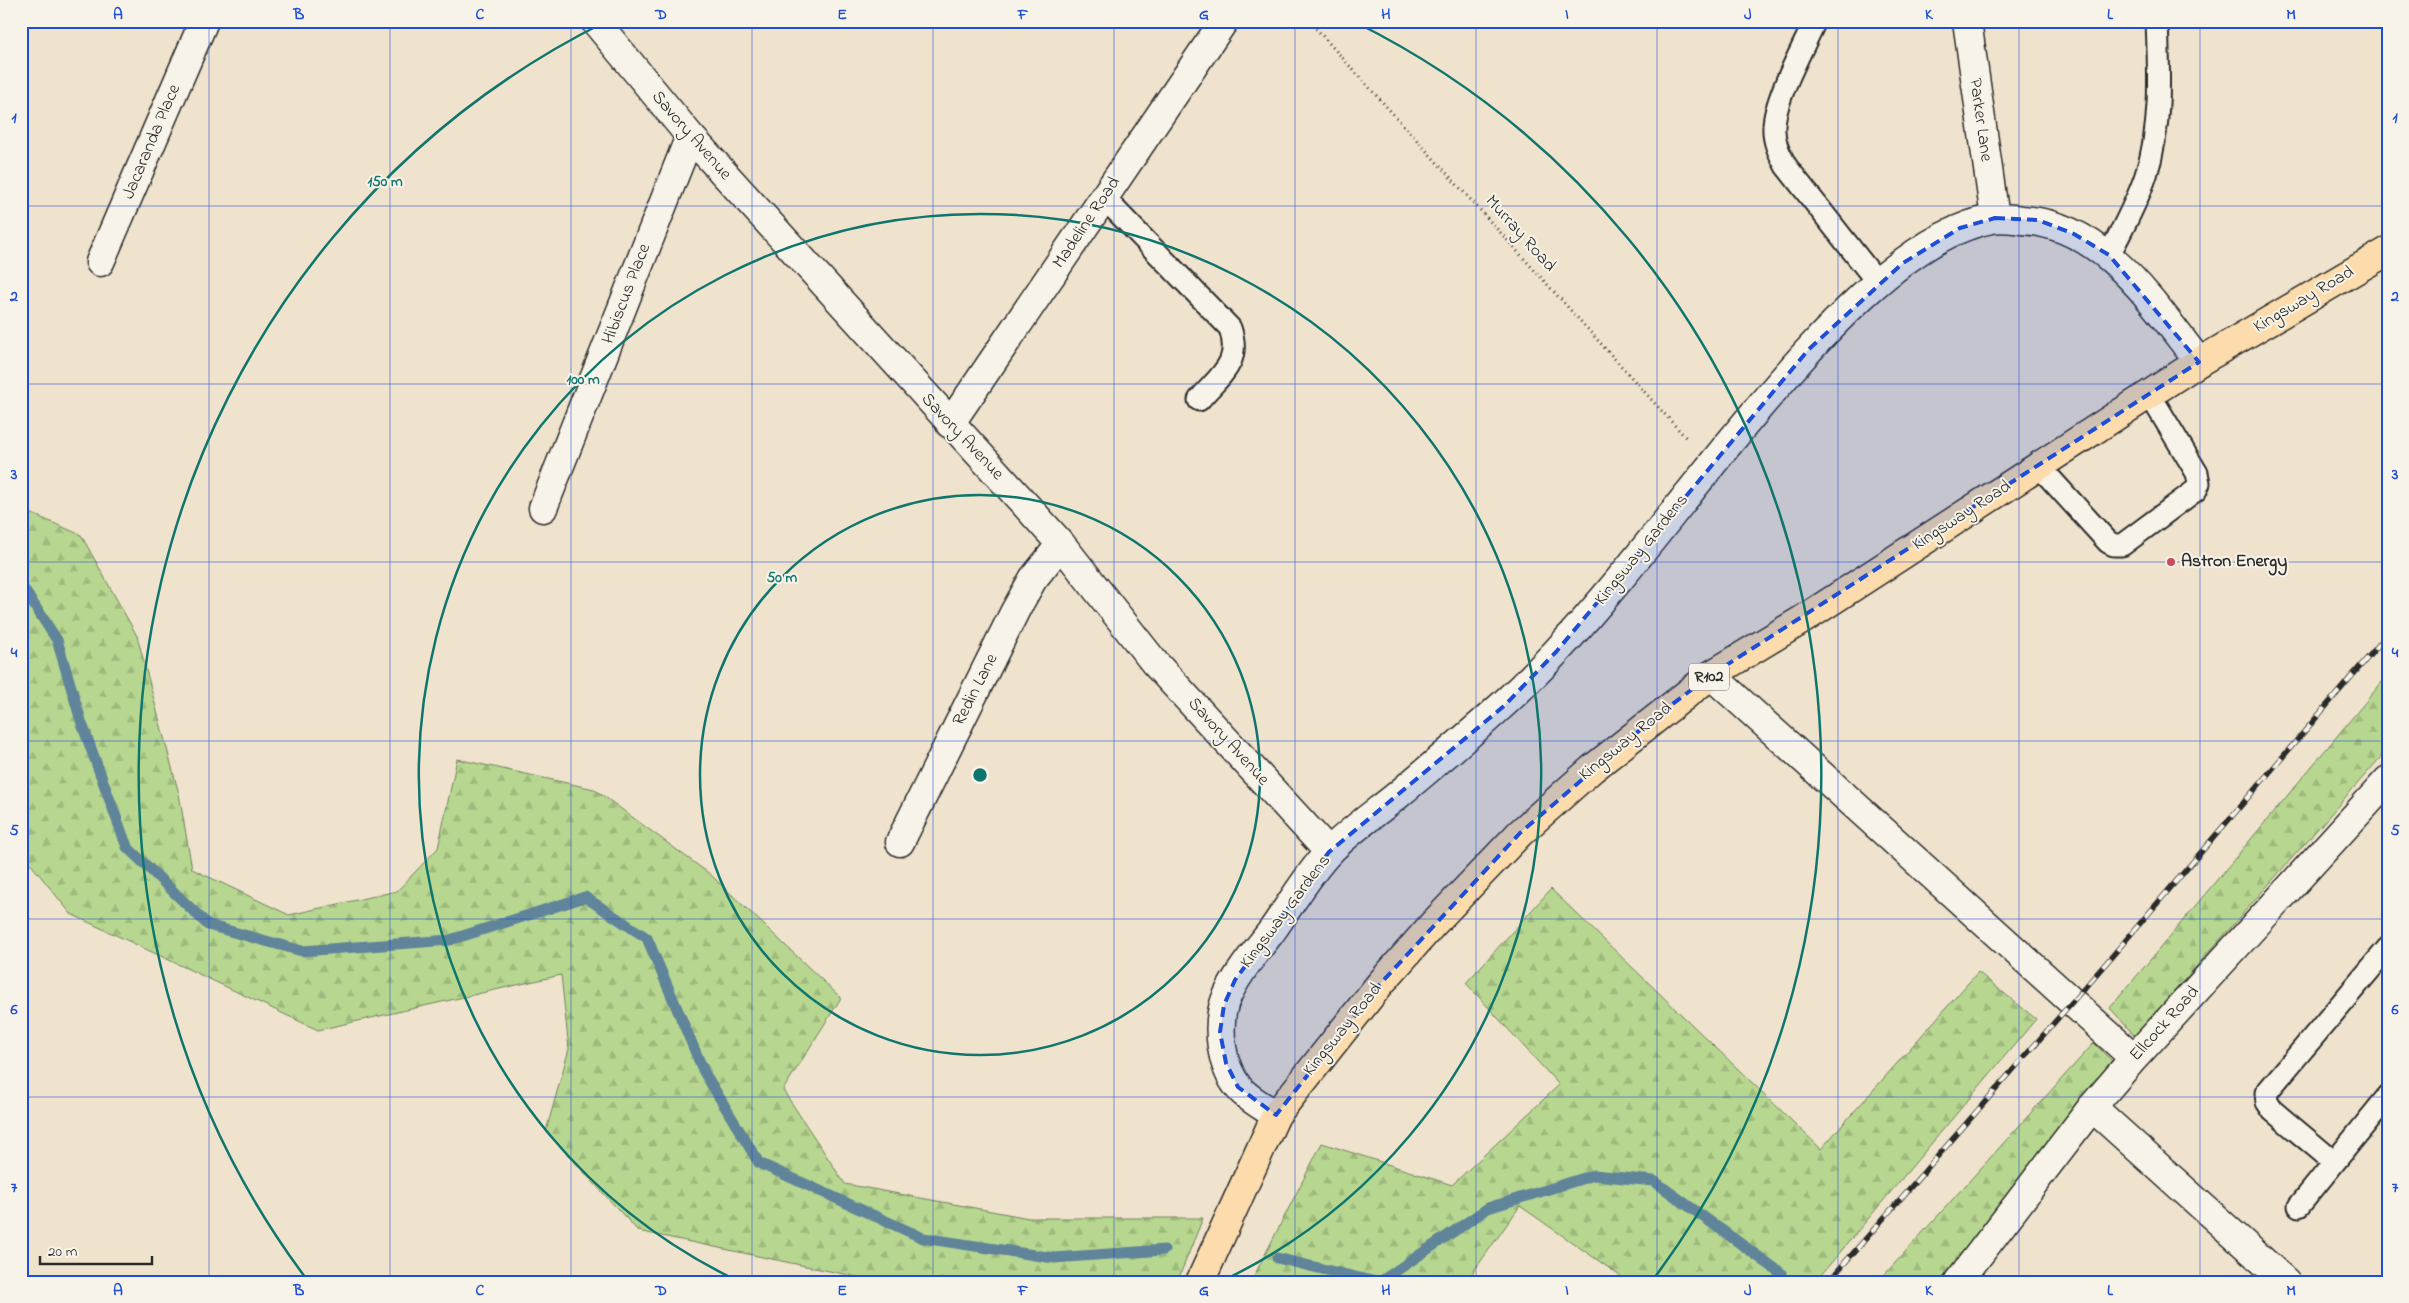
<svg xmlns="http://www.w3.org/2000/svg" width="2409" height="1303" font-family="'Indie Flower',sans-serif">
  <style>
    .forest { fill: url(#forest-firs); stroke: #71815e }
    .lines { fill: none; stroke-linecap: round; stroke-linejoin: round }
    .stream { stroke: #60849a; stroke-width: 11 }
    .service-casing { stroke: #2b2b2b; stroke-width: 25 }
    .minor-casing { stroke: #2b2b2b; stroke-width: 31 }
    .primary-casing { stroke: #2b2b2b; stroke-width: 31 }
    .path { stroke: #2b2b2b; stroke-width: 3; stroke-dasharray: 1 4; stroke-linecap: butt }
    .service { stroke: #f7f3e8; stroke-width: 21 }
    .minor { stroke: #f7f3e8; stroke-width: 28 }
    .primary { stroke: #fcdcac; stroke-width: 28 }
    .rail-casing { stroke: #2b2b2b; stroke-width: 5.5 }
    .rail { stroke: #f7f3e8; stroke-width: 4; stroke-dasharray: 11; stroke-linecap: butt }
    .marked { fill: #1d4ed8; fill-opacity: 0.2; stroke: #1d4ed8; stroke-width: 4; stroke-dasharray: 10 6; stroke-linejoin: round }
    .grid { fill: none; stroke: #1d4ed8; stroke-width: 1; stroke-opacity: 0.55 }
    .ring { fill: none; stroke: #0f766e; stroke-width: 2.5 }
    .poi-dot { fill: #d1495b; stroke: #f7f3e8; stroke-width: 2 }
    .labels { text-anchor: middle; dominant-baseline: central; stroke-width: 4; stroke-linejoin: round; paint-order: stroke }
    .shield { fill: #f7f3e8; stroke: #686764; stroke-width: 1 }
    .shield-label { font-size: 16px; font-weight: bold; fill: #2b2b2b }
    .street-label { font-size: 18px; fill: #2b2b2b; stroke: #f7f3e8 }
    .poi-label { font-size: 18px; font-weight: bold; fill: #2b2b2b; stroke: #f7f3e8; text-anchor: start }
    .centre { fill: #0f766e; stroke: #f7f3e8; stroke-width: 2.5 }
    .ring-label { font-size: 15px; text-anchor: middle; font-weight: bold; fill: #0f766e; stroke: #f7f3e8; stroke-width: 4; stroke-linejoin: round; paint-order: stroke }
    .neatline { fill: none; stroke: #1d4ed8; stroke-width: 2 }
    .grid-label { font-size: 16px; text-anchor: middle; font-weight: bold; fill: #1d4ed8 }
  </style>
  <defs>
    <pattern id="forest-firs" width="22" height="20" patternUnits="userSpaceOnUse" patternTransform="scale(1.25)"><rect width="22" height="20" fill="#b7d790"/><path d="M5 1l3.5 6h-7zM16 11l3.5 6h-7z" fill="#9eb97c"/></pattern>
  </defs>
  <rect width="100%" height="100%" fill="#efe3cd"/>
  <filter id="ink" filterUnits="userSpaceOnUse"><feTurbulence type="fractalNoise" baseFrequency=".02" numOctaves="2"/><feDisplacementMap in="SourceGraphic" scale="10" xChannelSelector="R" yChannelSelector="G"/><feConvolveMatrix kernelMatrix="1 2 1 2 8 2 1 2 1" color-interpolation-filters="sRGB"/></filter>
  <g filter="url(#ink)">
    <path class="forest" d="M 21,509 L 81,535 L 137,636 L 179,794 L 192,869 L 289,915 L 397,891 L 438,848 L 457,759 L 594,789 L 711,875 L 841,998 L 783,1090 L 845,1184 L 1029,1218 L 1203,1218 L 1177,1282 L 863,1282 L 858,1277 L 638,1231 L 546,1131 L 569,1049 L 561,975 L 318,1030 L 71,914 L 21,852 Z
      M 2388,675 L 2388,749 L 2135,1036 L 2110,1008 Z
      M 1551,889 L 1821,1149 L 1978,972 L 2036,1019 L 1815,1282 L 1629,1282 L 1520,1206 L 1466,1282 L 1251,1282 L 1322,1143 L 1452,1185 L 1559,1085 L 1466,983 Z
      M 2094,1043 L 2114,1063 L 1946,1282 L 1878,1282 Z"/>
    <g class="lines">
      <path class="stream" d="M 21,585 L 57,640 L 82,724 L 127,847 L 208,925 L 302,951 L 450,940 L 585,897 L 647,938 L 704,1072 L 759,1163 L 923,1238 L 1054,1258 L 1164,1250
        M 1277,1258 L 1376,1282
        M 1380,1282 L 1488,1208 L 1594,1175 L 1654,1181 L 1781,1273"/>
      <defs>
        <path id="service" d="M 1815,21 C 1803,48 1775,98 1774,126 C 1773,141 1779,153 1786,166 L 1878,283
          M 1104,198 L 1230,328 C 1242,363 1220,375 1199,400
          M 2109,255 C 2122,229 2137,203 2146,175 C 2162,126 2159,72 2157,21
          M 2039,466 L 2108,542 L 2114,545 L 2122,545 L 2196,490 L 2199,483 L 2197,473 L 2150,395
          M 2334,1162 L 2273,1111 L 2267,1102 L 2266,1093 L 2388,948
          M 2299,1206 L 2388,1096"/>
        <path id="minor" d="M 595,21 L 690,136 L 1061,544 L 1154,662 L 1329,852
          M 1967,21 L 1995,218
          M 100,262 L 204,21
          M 950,424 L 1224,21
          M 543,508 L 690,136
          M 1711,675 L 2134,1058
          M 900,842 L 1015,611 L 1033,579 L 1061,544
          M 2092,1107 L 2286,1282
          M 1276,1115 C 1264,1107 1248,1099 1239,1088 C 1221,1067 1216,1027 1225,1001 C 1235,976 1254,954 1271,932 C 1289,907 1308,874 1329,852 C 1349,831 1376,813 1399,794 C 1453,748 1508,704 1556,652 C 1627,576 1688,491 1755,412 C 1811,346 1904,235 1992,219 C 2002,217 2013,219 2022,220 C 2104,224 2154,305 2199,362
          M 1958,1282 L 2092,1107 L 2134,1058 L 2388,780"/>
        <path id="primary" d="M 1200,1282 L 1276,1115 L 1380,984 L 1433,924 L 1520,833 L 1592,769 L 1711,675 L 1802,620 L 2199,362 L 2388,251"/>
      </defs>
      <use href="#service" class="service-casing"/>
      <use href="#minor" class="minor-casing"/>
      <use href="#primary" class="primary-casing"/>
      <path class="path" d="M 1309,21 L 1688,440"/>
      <use href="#service" class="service"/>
      <use href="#minor" class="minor"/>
      <use href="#primary" class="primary"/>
      <defs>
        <path id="rail" d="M 1828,1282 L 2107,962 L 2388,634"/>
      </defs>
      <use href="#rail" class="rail-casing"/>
      <use href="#rail" class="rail"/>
    </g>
  </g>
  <path class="marked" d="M 1995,218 L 2038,220 L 2074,234 L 2109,255 L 2199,362 L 1711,675 L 1654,718 L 1520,833 L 1380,984 L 1276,1115 L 1238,1087 L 1226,1063 L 1220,1032 L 1224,1005 L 1235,980 L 1329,852 L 1504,706 L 1556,652 L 1809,349 L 1903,263 L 1960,228 Z"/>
  <path class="grid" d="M 209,21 L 209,1282M 390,21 L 390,1282M 571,21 L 571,1282M 752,21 L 752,1282M 933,21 L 933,1282M 1114,21 L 1114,1282M 1295,21 L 1295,1282M 1476,21 L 1476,1282M 1657,21 L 1657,1282M 1838,21 L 1838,1282M 2019,21 L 2019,1282M 2200,21 L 2200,1282M 21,206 L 2388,206M 21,384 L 2388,384M 21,562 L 2388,562M 21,741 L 2388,741M 21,919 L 2388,919M 21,1097 L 2388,1097"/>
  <g class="ring">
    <circle cx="980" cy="775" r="280"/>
    <path d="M738 1281A561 561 0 1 1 1222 1281"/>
    <path d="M308 1281A841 841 0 0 1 605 22M1355 22A841 841 0 0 1 1652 1281"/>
  </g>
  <circle class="poi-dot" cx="2171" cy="562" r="5"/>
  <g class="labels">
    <rect class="shield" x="1689" y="663.5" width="40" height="27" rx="4"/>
    <g class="shield-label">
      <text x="1709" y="677">R102</text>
    </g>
    <g class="street-label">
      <text transform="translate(1980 120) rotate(82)">Parker Lane</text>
      <text transform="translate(691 136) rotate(49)">Savory Avenue</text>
      <text transform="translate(152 142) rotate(-67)">Jacaranda Place</text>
      <text transform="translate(1087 223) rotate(-56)">Madeline Road</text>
      <text transform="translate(1520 234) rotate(48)">Murray Road</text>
      <text transform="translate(627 294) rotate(-69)">Hibiscus Place</text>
      <text transform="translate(2304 300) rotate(-31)">Kingsway Road</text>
      <text transform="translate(962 437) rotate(47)">Savory Avenue</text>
      <text transform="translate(1962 516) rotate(-33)">Kingsway Road</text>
      <text transform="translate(1642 550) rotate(-51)">Kingsway Gardens</text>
      <text transform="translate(976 690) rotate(-63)">Redin Lane</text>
      <text transform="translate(1228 742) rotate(48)">Savory Avenue</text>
      <text transform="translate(1626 742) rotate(-39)">Kingsway Road</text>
      <text transform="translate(1286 912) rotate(-53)">Kingsway Gardens</text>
      <text transform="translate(2165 1024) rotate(-48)">Ellcock Road</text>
      <text transform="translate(1343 1030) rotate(-51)">Kingsway Road</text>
    </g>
    <g class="poi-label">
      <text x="2181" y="562">Astron Energy</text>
    </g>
  </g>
  <circle cx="980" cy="775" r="8" class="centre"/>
  <g class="ring-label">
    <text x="385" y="186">150 m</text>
    <text x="583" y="384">100 m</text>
    <text x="782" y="582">50 m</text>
  </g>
  <rect width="2409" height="1303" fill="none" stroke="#f7f3e8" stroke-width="55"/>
  <path d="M40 1256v8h112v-8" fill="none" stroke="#2b2b2b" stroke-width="2.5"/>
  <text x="48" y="1256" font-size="15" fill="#2b2b2b" stroke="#f7f3e8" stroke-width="4" paint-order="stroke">20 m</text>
  <rect x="28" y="28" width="2354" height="1248" class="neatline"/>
  <g class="grid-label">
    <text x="118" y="19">A</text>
    <text x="299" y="19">B</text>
    <text x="480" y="19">C</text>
    <text x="661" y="19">D</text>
    <text x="842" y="19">E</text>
    <text x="1023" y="19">F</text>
    <text x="1204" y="19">G</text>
    <text x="1386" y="19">H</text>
    <text x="1567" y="19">I</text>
    <text x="1748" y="19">J</text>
    <text x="1929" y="19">K</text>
    <text x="2110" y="19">L</text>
    <text x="2291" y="19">M</text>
    <text x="14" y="122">1</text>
    <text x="2395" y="122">1</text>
    <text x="14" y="301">2</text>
    <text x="2395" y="301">2</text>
    <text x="14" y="479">3</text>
    <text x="2395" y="479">3</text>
    <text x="14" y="657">4</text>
    <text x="2395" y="657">4</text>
    <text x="14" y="835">5</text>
    <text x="2395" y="835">5</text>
    <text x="14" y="1014">6</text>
    <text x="2395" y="1014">6</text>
    <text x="14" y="1192">7</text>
    <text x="2395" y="1192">7</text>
    <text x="118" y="1295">A</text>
    <text x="299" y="1295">B</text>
    <text x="480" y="1295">C</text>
    <text x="661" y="1295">D</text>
    <text x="842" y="1295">E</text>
    <text x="1023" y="1295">F</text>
    <text x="1204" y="1295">G</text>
    <text x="1386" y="1295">H</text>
    <text x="1567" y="1295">I</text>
    <text x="1748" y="1295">J</text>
    <text x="1929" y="1295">K</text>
    <text x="2110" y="1295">L</text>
    <text x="2291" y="1295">M</text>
  </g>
</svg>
